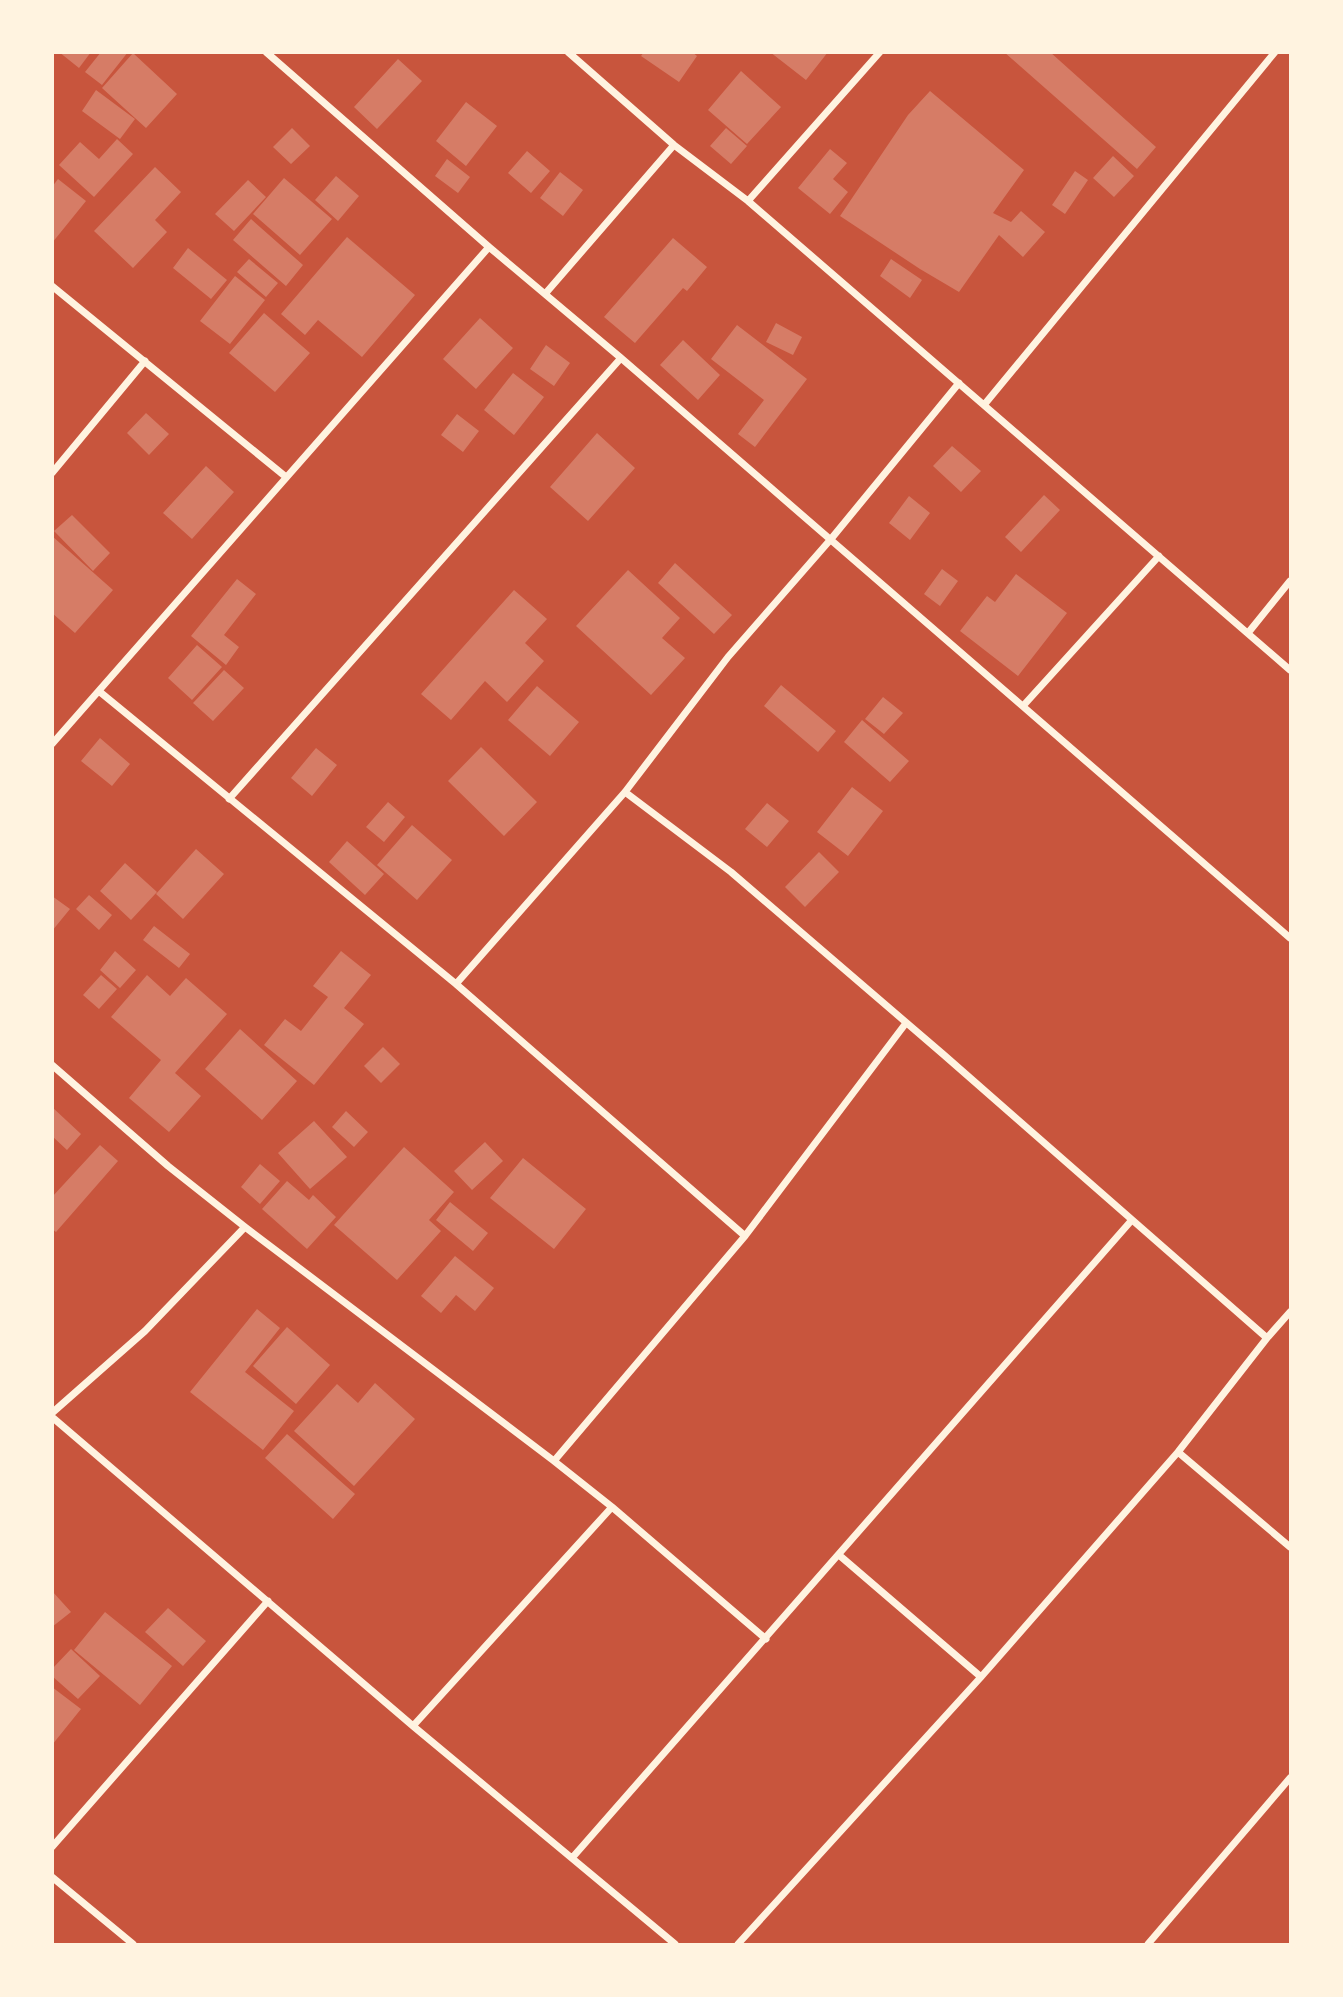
<svg xmlns="http://www.w3.org/2000/svg" width="1343" height="1997" font-family="'Roboto Condensed',sans-serif">
  <style>
    .building { fill: #d67c66 }
    .lines { fill: none; stroke-linecap: round; stroke-linejoin: round }
    .minor { stroke: #fff3e0; stroke-width: 7 }
  </style>
  <rect width="100%" height="100%" fill="#c8553d"/>
  <path class="building" d="M 59,52 L 91,52 L 79,68 Z
    M 101,52 L 128,52 L 102,85 L 85,72 Z
    M 644,52 L 692,52 L 697,56 L 679,82 L 641,56 Z
    M 770,52 L 828,52 L 806,80 Z
    M 1004,52 L 1050,52 L 1156,147 L 1137,169 Z
    M 133,53 L 177,94 L 146,128 L 102,88 Z
    M 398,59 L 422,81 L 377,129 L 354,107 Z
    M 741,71 L 781,107 L 747,144 L 708,110 Z
    M 96,90 L 135,119 L 120,139 L 82,111 Z
    M 930,91 L 1024,170 L 993,213 L 1011,222 L 1021,211 L 1045,232 L 1023,257 L 999,235 L 959,292 L 920,269 L 840,216 L 908,115 Z
    M 466,102 L 497,126 L 466,166 L 436,141 Z
    M 292,128 L 310,146 L 291,164 L 273,147 Z
    M 726,128 L 747,146 L 731,164 L 710,146 Z
    M 117,139 L 133,154 L 94,197 L 59,165 L 80,142 L 99,159 Z
    M 830,149 L 847,163 L 833,179 L 848,192 L 830,214 L 798,188 Z
    M 527,151 L 550,171 L 531,193 L 508,173 Z
    M 1113,156 L 1134,176 L 1114,197 L 1093,178 Z
    M 447,159 L 470,177 L 458,193 L 435,176 Z
    M 155,167 L 181,192 L 155,220 L 167,232 L 133,268 L 94,231 Z
    M 1075,171 L 1088,180 L 1065,214 L 1052,205 Z
    M 560,172 L 583,190 L 563,216 L 540,198 Z
    M 336,176 L 359,196 L 338,221 L 315,200 Z
    M 284,178 L 332,219 L 300,255 L 253,214 Z
    M 58,179 L 86,201 L 52,243 L 52,187 Z
    M 248,180 L 266,197 L 234,231 L 215,214 Z
    M 251,219 L 303,265 L 286,286 L 233,240 Z
    M 347,237 L 415,295 L 362,357 L 318,320 L 305,335 L 281,314 Z
    M 673,238 L 707,267 L 687,291 L 683,288 L 635,343 L 604,317 Z
    M 188,248 L 227,280 L 211,299 L 173,268 Z
    M 249,259 L 278,283 L 266,297 L 237,272 Z
    M 891,259 L 922,280 L 910,298 L 880,276 Z
    M 235,276 L 265,300 L 230,344 L 200,321 Z
    M 264,313 L 310,353 L 275,392 L 229,353 Z
    M 480,318 L 513,348 L 476,389 L 443,359 Z
    M 776,323 L 802,337 L 793,355 L 766,342 Z
    M 737,325 L 807,379 L 755,447 L 738,434 L 764,400 L 711,359 Z
    M 683,340 L 720,375 L 698,400 L 660,365 Z
    M 546,345 L 570,363 L 554,386 L 530,369 Z
    M 513,373 L 544,397 L 514,435 L 484,410 Z
    M 146,413 L 169,434 L 149,455 L 127,433 Z
    M 457,414 L 479,431 L 463,452 L 441,435 Z
    M 597,433 L 635,468 L 588,521 L 550,487 Z
    M 952,446 L 981,471 L 961,492 L 933,466 Z
    M 206,466 L 234,492 L 192,539 L 163,513 Z
    M 1044,495 L 1060,510 L 1021,552 L 1005,537 Z
    M 909,496 L 930,513 L 910,540 L 889,523 Z
    M 72,515 L 110,553 L 93,571 L 54,531 Z
    M 52,536 L 113,590 L 75,633 L 52,613 Z
    M 675,563 L 732,615 L 714,634 L 658,583 Z
    M 942,569 L 958,581 L 940,606 L 924,594 Z
    M 628,570 L 680,618 L 662,638 L 685,658 L 651,695 L 576,626 Z
    M 1016,574 L 1067,613 L 1018,676 L 960,631 L 987,596 L 995,602 Z
    M 237,579 L 256,594 L 224,635 L 239,647 L 226,665 L 191,636 Z
    M 514,590 L 547,619 L 525,643 L 544,661 L 507,702 L 485,681 L 451,720 L 421,694 Z
    M 197,645 L 222,667 L 192,700 L 168,678 Z
    M 224,670 L 244,688 L 213,721 L 193,703 Z
    M 781,685 L 836,731 L 818,752 L 764,706 Z
    M 537,686 L 579,722 L 550,756 L 508,720 Z
    M 883,697 L 903,713 L 884,734 L 865,719 Z
    M 862,720 L 909,761 L 890,782 L 844,742 Z
    M 100,738 L 130,764 L 112,786 L 81,761 Z
    M 481,747 L 537,802 L 504,836 L 448,781 Z
    M 316,748 L 337,765 L 312,796 L 291,778 Z
    M 852,787 L 883,811 L 848,856 L 817,832 Z
    M 388,802 L 405,817 L 384,842 L 366,827 Z
    M 767,803 L 789,821 L 767,847 L 745,829 Z
    M 412,825 L 452,860 L 417,900 L 377,865 Z
    M 347,841 L 384,874 L 365,895 L 329,862 Z
    M 196,849 L 224,874 L 183,919 L 156,894 Z
    M 819,852 L 839,872 L 805,907 L 785,887 Z
    M 125,863 L 157,892 L 131,920 L 100,891 Z
    M 89,895 L 112,915 L 99,930 L 76,909 Z
    M 52,896 L 70,909 L 52,931 Z
    M 154,926 L 190,954 L 179,968 L 143,940 Z
    M 115,951 L 136,970 L 120,988 L 100,970 Z
    M 341,951 L 371,975 L 344,1008 L 364,1024 L 314,1085 L 264,1045 L 285,1019 L 301,1031 L 328,997 L 313,986 Z
    M 101,975 L 117,989 L 99,1009 L 83,995 Z
    M 147,975 L 170,996 L 186,978 L 227,1014 L 175,1073 L 201,1096 L 169,1132 L 129,1098 L 161,1060 L 111,1017 Z
    M 240,1029 L 297,1081 L 262,1120 L 205,1069 Z
    M 383,1047 L 400,1064 L 381,1083 L 364,1066 Z
    M 52,1107 L 81,1134 L 67,1150 L 52,1136 Z
    M 346,1111 L 368,1132 L 354,1147 L 332,1127 Z
    M 314,1121 L 347,1157 L 310,1189 L 278,1153 Z
    M 485,1142 L 503,1161 L 472,1190 L 454,1171 Z
    M 100,1145 L 118,1161 L 56,1232 L 52,1229 L 52,1197 Z
    M 404,1147 L 454,1192 L 429,1220 L 441,1231 L 397,1280 L 334,1225 Z
    M 523,1158 L 586,1209 L 554,1249 L 490,1198 Z
    M 260,1164 L 280,1181 L 260,1204 L 241,1187 Z
    M 287,1181 L 309,1200 L 313,1195 L 336,1217 L 307,1249 L 262,1209 Z
    M 450,1202 L 488,1233 L 473,1251 L 436,1220 Z
    M 455,1256 L 494,1288 L 475,1311 L 456,1295 L 441,1313 L 421,1296 Z
    M 257,1309 L 280,1328 L 245,1372 L 294,1411 L 263,1450 L 190,1392 Z
    M 287,1327 L 330,1365 L 296,1404 L 253,1366 Z
    M 375,1383 L 415,1419 L 354,1486 L 294,1431 L 337,1384 L 358,1403 Z
    M 287,1434 L 355,1494 L 333,1519 L 265,1458 Z
    M 52,1591 L 71,1612 L 52,1627 Z
    M 168,1608 L 206,1641 L 183,1666 L 145,1632 Z
    M 105,1612 L 172,1666 L 140,1705 L 74,1650 Z
    M 71,1649 L 100,1676 L 78,1699 L 52,1676 L 52,1669 Z
    M 52,1687 L 81,1709 L 52,1745 Z"/>
  <g class="lines">
    <path class="minor" d="M 266,52 L 489,247 L 621,358 L 1290,938
      M 568,52 L 674,145 L 748,201 L 1290,670
      M 748,201 L 880,52
      M 52,286 L 286,477
      M 545,294 L 674,145
      M 984,405 L 1275,52
      M 52,473 L 145,361
      M 1248,633 L 1290,581
      M 100,692 L 456,984
      M 1023,706 L 1159,556
      M 52,744 L 489,247
      M 625,792 L 731,872 L 944,1055 L 1267,1338
      M 229,799 L 621,358
      M 52,1065 L 168,1166 L 245,1227 L 554,1461 L 612,1507 L 766,1639
      M 745,1236 L 906,1023
      M 52,1413 L 145,1331 L 245,1227
      M 52,1417 L 413,1726 L 675,1944
      M 1178,1452 L 1290,1547
      M 554,1461 L 745,1236 L 456,984 L 625,792 L 728,657 L 831,539 L 959,383
      M 839,1555 L 981,1677
      M 413,1726 L 612,1507
      M 52,1847 L 268,1601
      M 572,1858 L 1131,1221
      M 52,1877 L 133,1944
      M 738,1944 L 981,1677 L 1178,1452 L 1267,1338 L 1290,1312
      M 1148,1944 L 1290,1778"/>
  </g>
  <rect width="1343" height="1997" fill="none" stroke="#fff3e0" stroke-width="108"/>
</svg>
